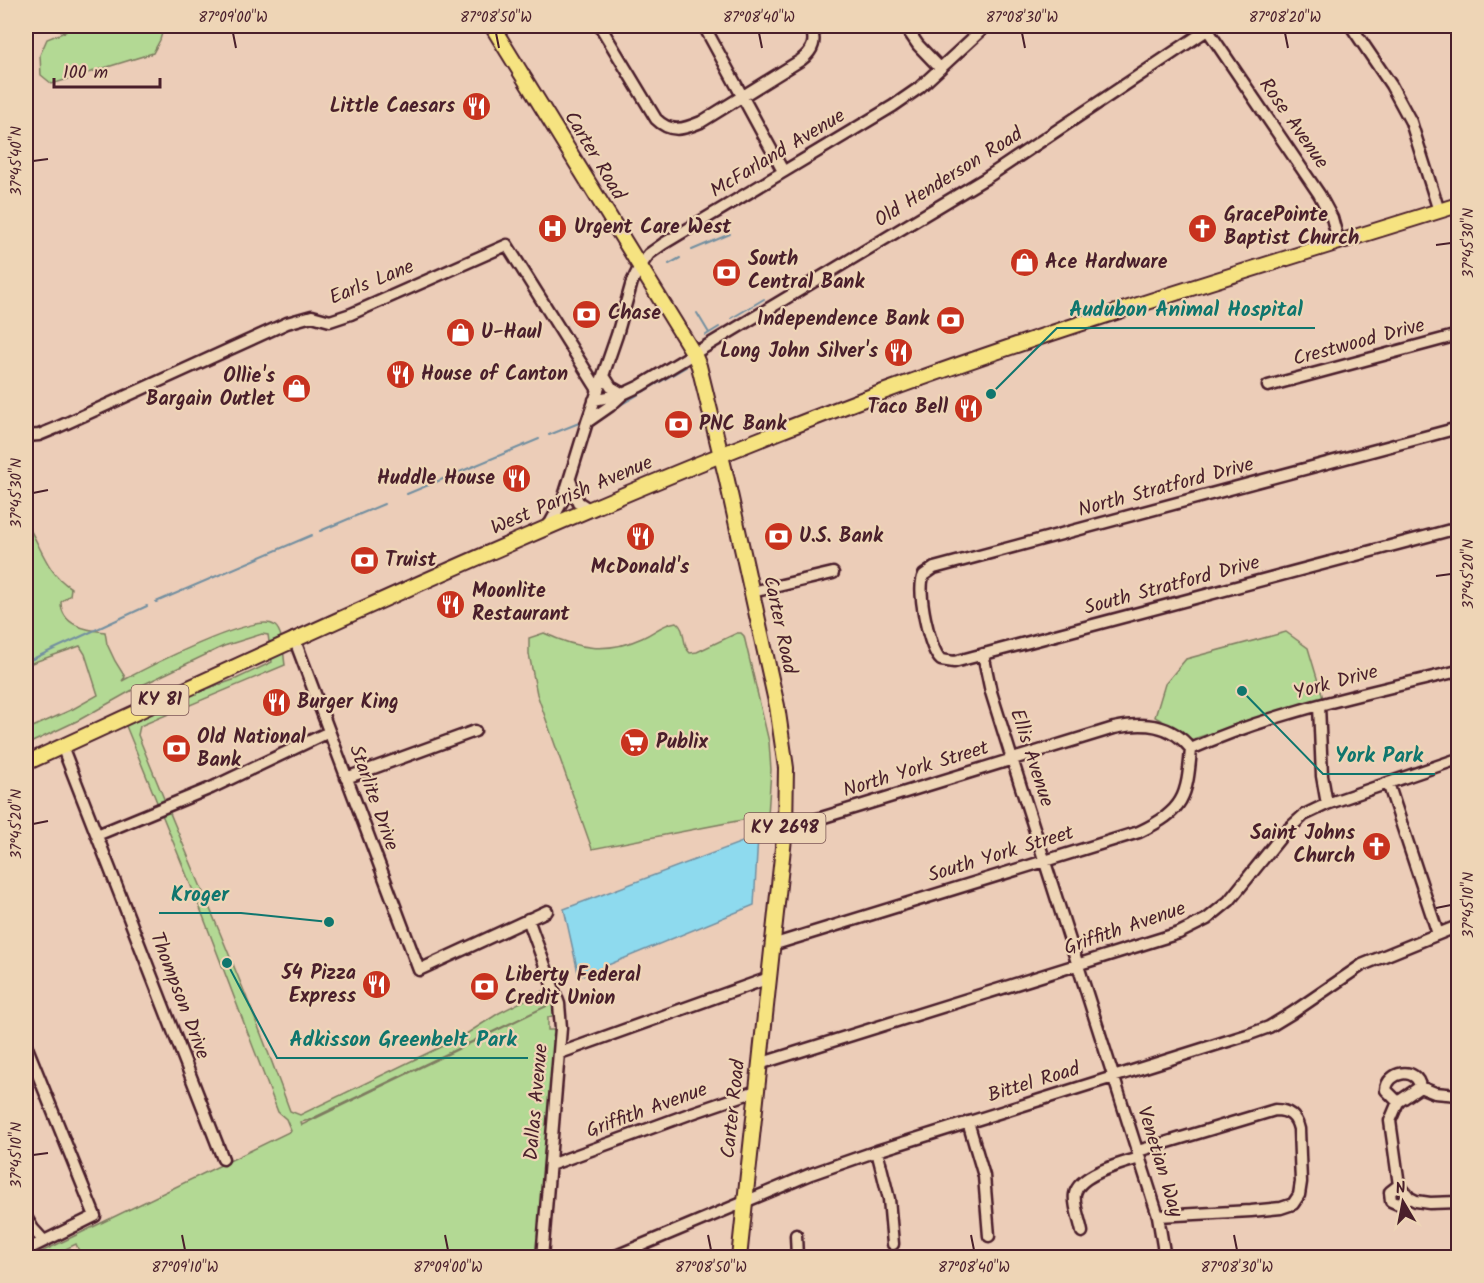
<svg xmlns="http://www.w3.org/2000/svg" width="1484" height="1283" font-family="Kalam,sans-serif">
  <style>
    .green { fill: #b3d994; stroke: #7e7c60; stroke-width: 1.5; fill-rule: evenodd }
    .water { fill: #8edaee; stroke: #738fa0; stroke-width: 1.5 }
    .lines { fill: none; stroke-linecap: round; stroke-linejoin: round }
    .stream { stroke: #738fa0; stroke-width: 2 }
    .minor-casing { stroke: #4a1f2b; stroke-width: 15 }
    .major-casing { stroke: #4a1f2b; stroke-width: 18 }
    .minor { stroke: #eed5b6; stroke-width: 10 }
    .major { stroke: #f6e381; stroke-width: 14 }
    .ticks { fill: none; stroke: #4a1f2b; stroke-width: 2 }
    .labels { text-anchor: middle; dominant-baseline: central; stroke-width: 4.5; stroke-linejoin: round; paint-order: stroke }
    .shield { fill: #eed5b6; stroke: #7b5655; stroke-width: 1.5 }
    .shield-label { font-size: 18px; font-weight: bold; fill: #4a1f2b }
    .poi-label { font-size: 20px; font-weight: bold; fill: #4a1f2b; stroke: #eed5b6; text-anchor: start }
    .street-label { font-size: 20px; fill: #4a1f2b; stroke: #eed5b6 }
    .leader { fill: none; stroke: #0f766e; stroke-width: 2 }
    .callout-dot { fill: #0f766e; stroke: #eed5b6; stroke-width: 2 }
    .callout-label { font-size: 21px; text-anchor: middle; font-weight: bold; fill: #0f766e; stroke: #eed5b6; stroke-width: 4.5; stroke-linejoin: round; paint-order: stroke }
    .neatline { fill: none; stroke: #4a1f2b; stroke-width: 2 }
    .ticks-label { font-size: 15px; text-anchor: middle; fill: #4a1f2b }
  </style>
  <rect width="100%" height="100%" fill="#eccdb8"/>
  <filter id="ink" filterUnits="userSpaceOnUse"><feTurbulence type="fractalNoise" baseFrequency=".0167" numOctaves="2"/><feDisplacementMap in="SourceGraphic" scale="12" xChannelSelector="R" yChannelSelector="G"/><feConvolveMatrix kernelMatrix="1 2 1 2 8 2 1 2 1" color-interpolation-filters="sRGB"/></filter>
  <g filter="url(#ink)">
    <path class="green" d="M 35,26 L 164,26 L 160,40 L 153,53 L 52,84 L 41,75 L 40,55 L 47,39 L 65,32 L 56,29 L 37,28 Z
      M 26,523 C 42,547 45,571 71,588 L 70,595 L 61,602 C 61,626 87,630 105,632 L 107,644 L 115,661 L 125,677 L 122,681 C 144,669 254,612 274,625 C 284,632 283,654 285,665 L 140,726 L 138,735 C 188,860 244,983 290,1111 L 300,1115 L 463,1036 L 499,1013 L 549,988 L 555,1001 L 552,1003 L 556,1015 L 548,1017 L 548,1030 L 557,1030 L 538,1257 L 82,1258 L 76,1244 L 49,1257 L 31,1257 L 291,1131 L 286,1119 L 278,1112 L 200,908 L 126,726 L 198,692 L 236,679 L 272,662 L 268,635 L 262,634 L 224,646 L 136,688 L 79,720 L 26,745 L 26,730 L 73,709 L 98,695 L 85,654 L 80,646 L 26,665 ZM 546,1006 L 547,1006 L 302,1125 L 301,1122 L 309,1120 Z
      M 676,622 C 687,630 681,645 690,653 L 697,652 L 737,633 L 741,633 L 744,636 L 769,742 L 771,770 L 768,815 L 592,849 L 537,694 L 529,654 L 529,638 L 544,633 C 578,649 607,654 642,638 C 656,632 660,625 676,622 Z
      M 1286,632 L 1308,648 L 1323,698 L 1190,740 L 1178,730 L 1155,717 L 1165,684 L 1186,659 Z"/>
    <path class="water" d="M 758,836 L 754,905 L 579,977 L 564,909 Z"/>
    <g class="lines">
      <path class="stream" d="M 692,250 L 730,234
        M 669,264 L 680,258
        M 697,313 L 709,333
        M 732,318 L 764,299
        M 706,335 L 719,327
        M 617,407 L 686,367
        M 549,435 L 579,423
        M 407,494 L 539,439
        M 320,531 L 384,504
        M 156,602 L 312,535
        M 26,662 L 147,606"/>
      <defs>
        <path id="minor" d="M 600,26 L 656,119 C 671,134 684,129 701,122 L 801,60 C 814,50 816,41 811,26
          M 704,26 L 783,171
          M 905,26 L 918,45 L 940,68
          M 1351,26 L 1391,85 L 1411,122 L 1439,211
          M 1207,29 L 1319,194 L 1332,218 L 1339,243
          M 1268,386 L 1458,335
          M 594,400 L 623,394 L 640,386 L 986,178 L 1213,26
          M 587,422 L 610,406 L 623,394 L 611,387 L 604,376
          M 1458,428 L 934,568 L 924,575 C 916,589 929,649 941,660 L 954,662 L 1458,528
          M 26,436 L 39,435 L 56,428 L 287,323 L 312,316 L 330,321 L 351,314 L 507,245 L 598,390
          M 570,480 L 578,502 L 589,509
          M 548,527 L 563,500 L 587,422 L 617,335 L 632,282 L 639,268 L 649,254 L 663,244 L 893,106 L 919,88 L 986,26
          M 752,592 L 833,573
          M 294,638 L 419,970 L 547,911
          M 983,654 L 991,692 L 1012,759 L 1158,1216 L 1165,1258
          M 1319,705 L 1322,776 L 1327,804
          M 62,746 L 223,1159
          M 1191,749 C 1276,711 1369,693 1458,671
          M 346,778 L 475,731
          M 1388,783 L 1438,934
          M 785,829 L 1114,728 C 1143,722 1171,723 1191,749
          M 97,835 L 211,788 L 329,732
          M 528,919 L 559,1004 L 561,1028 L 542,1258
          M 772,945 L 1139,832 C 1184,810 1187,798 1191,749
          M 26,1045 L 95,1216 L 26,1250
          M 560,1053 L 769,978
          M 759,1064 L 1179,933 L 1207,919 L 1229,901 L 1284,833 L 1304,815 L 1327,804 L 1458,759
          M 1458,1095 L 1435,1093 L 1420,1087 L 1398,1102 L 1390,1121 L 1399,1185 L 1410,1198 L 1416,1201 L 1430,1203 L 1458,1202
          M 1398,1102 L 1386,1090 C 1387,1071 1417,1066 1420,1087
          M 968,1122 L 984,1176 L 989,1236
          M 877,1151 L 889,1199 L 893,1244
          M 1138,1151 L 1275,1110 C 1289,1110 1296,1116 1299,1129 L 1301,1182 L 1299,1195 L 1293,1204 L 1281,1208 L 1251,1211 L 1158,1216
          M 550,1165 L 692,1113 L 756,1091
          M 1399,1185 L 1390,1192 L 1391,1201 L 1398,1204 L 1410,1198
          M 26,1217 L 33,1229 L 44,1241
          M 1082,1232 C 1080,1220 1073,1205 1075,1194 C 1079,1174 1123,1163 1140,1158
          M 796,1235 L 797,1258
          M 611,1258 L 811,1174 L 877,1151 L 1247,1035 L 1269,1027 L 1292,1013 L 1362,965 L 1458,926"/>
        <path id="major" d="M 492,26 L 694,354 L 699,366 L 726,476 L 777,706 L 786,768 L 785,829 L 739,1258
          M 26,763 C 300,637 573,509 856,402 C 1053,328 1257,268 1458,205"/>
      </defs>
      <use href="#minor" class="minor-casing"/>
      <use href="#major" class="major-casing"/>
      <use href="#minor" class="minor"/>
      <use href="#major" class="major"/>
    </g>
  </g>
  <path class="ticks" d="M 233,33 L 236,48M 496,33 L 499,48M 759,33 L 762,48M 1022,33 L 1025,48M 1285,33 L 1288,48M 33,161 L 48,159M 1436,245 L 1451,243M 33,493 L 48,490M 1436,576 L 1451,574M 33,824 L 48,821M 1436,908 L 1451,905M 33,1155 L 48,1153M 182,1235 L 185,1250M 445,1235 L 448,1250M 708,1235 L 711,1250M 971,1235 L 974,1250M 1234,1235 L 1237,1250"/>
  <defs>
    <symbol id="restaurant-disc" viewBox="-11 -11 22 22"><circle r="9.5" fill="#c8321e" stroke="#eed5b6"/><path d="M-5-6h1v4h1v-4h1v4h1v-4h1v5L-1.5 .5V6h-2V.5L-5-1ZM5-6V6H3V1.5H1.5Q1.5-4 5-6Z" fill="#fff"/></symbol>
    <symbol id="hospital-disc" viewBox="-11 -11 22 22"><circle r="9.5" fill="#c8321e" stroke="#eed5b6"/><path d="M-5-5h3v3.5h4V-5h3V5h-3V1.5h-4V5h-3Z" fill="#fff"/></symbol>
    <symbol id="church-disc" viewBox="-11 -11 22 22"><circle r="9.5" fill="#c8321e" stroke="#eed5b6"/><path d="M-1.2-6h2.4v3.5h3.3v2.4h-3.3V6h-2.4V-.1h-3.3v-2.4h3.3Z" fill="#fff"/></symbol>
    <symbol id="shop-disc" viewBox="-11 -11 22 22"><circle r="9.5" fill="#c8321e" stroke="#eed5b6"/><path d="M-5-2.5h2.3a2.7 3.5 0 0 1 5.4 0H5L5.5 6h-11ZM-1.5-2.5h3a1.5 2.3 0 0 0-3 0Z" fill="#fff"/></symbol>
    <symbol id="bank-disc" viewBox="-11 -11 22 22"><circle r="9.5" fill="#c8321e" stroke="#eed5b6"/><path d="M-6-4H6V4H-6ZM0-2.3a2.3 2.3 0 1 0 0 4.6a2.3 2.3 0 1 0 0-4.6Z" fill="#fff"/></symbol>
    <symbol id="supermarket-disc" viewBox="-11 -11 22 22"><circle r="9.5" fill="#c8321e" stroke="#eed5b6"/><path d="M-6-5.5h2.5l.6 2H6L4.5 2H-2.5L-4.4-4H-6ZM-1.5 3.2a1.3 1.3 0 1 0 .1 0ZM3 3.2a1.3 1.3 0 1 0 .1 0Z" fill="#fff"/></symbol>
  </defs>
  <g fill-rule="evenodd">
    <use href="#restaurant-disc" x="460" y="90" width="33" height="33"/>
    <use href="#hospital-disc" x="536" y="212" width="33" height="33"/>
    <use href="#church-disc" x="1186" y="212" width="33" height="33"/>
    <use href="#shop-disc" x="1008" y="246" width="33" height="33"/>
    <use href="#bank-disc" x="710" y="256" width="33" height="33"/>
    <use href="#bank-disc" x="570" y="298" width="33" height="33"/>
    <use href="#bank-disc" x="934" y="304" width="33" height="33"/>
    <use href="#shop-disc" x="444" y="316" width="33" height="33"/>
    <use href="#restaurant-disc" x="882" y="336" width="33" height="33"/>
    <use href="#restaurant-disc" x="384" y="358" width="33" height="33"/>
    <use href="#shop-disc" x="280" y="372" width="33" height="33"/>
    <use href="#restaurant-disc" x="952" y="392" width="33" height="33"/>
    <use href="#bank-disc" x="662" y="408" width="33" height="33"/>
    <use href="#restaurant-disc" x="500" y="462" width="33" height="33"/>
    <use href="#restaurant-disc" x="624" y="520" width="33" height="33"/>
    <use href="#bank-disc" x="762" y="520" width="33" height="33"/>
    <use href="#bank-disc" x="348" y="544" width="33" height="33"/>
    <use href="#restaurant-disc" x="434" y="588" width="33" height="33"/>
    <use href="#restaurant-disc" x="260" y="686" width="33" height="33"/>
    <use href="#supermarket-disc" x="618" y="726" width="33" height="33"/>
    <use href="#bank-disc" x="160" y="732" width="33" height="33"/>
    <use href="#church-disc" x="1360" y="830" width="33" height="33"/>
    <use href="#restaurant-disc" x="360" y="968" width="33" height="33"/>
    <use href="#bank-disc" x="468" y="970" width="33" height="33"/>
  </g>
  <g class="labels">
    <g class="shield">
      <rect x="131.5" y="685" width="57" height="30" rx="4.5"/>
      <rect x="744.5" y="813" width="81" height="30" rx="4.5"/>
    </g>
    <g class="shield-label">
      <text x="160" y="700">KY 81</text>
      <text x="785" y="828">KY 2698</text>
    </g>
    <g class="poi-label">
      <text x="455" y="107" text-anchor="end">Little Caesars</text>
      <text x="1224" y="216">GracePointe<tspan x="1224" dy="23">Baptist Church</tspan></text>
      <text x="574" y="228">Urgent Care West</text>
      <text x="748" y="260">South<tspan x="748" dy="23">Central Bank</tspan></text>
      <text x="1045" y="263">Ace Hardware</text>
      <text x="608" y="314">Chase</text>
      <text x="929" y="320" text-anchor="end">Independence Bank</text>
      <text x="481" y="333">U-Haul</text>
      <text x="878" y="352" text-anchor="end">Long John Silver's</text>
      <text x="421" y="375">House of Canton</text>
      <text x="275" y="377" text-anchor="end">Ollie's<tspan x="275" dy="23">Bargain Outlet</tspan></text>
      <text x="948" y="408" text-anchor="end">Taco Bell</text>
      <text x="699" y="425">PNC Bank</text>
      <text x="495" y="479" text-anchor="end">Huddle House</text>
      <text x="799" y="537">U.S. Bank</text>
      <text x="385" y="561">Truist</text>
      <text x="640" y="568" text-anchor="middle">McDonald's</text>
      <text x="472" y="592">Moonlite<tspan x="472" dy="23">Restaurant</tspan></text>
      <text x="297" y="703">Burger King</text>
      <text x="197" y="738">Old National<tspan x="197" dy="23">Bank</tspan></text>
      <text x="656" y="743">Publix</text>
      <text x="1355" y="834" text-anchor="end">Saint Johns<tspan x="1355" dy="23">Church</tspan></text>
      <text x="356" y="974" text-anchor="end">54 Pizza<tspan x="356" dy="23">Express</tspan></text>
      <text x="505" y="976">Liberty Federal<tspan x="505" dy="23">Credit Union</tspan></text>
    </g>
    <g class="street-label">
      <text transform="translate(1293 124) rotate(55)">Rose Avenue</text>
      <text transform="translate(778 154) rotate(-31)">McFarland Avenue</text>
      <text transform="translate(594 156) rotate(59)">Carter Road</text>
      <text transform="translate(949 178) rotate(-32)">Old Henderson Road</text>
      <text transform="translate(372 283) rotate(-22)">Earls Lane</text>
      <text transform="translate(1359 343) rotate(-15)">Crestwood Drive</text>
      <text transform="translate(1166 488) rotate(-15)">North Stratford Drive</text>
      <text transform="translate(572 496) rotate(-23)">West Parrish Avenue</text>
      <text transform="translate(1172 586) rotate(-15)">South Stratford Drive</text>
      <text transform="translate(779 625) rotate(78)">Carter Road</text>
      <text transform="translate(1336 683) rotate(-15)">York Drive</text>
      <text transform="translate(1031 758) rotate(72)">Ellis Avenue</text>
      <text transform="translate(916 770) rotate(-17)">North York Street</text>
      <text transform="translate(373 798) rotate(70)">Starlite Drive</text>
      <text transform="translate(1001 855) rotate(-17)">South York Street</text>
      <text transform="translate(1125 929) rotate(-19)">Griffith Avenue</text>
      <text transform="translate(179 996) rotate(69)">Thompson Drive</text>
      <text transform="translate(1034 1083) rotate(-17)">Bittel Road</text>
      <text transform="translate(537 1102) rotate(-85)">Dallas Avenue</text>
      <text transform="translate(734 1109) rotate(-84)">Carter Road</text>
      <text transform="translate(647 1111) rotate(-20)">Griffith Avenue</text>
      <text transform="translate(1159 1162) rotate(73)">Venetian Way</text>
    </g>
  </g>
  <path class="leader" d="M991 394L1057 328H1315M1242 691L1323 774H1435M329 922L241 913H159M227 963L277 1058H528"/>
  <g class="callout-dot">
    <circle cx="991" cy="394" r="6"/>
    <circle cx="1242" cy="691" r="6"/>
    <circle cx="329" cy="922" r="6"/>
    <circle cx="227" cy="963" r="6"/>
  </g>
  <g class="callout-label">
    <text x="1186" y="316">Audubon Animal Hospital</text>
    <text x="1379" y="762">York Park</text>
    <text x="200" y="901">Kroger</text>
    <text x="403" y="1046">Adkisson Greenbelt Park</text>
  </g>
  <rect width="1484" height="1283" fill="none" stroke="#eed5b6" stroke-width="66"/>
  <g transform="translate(1403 1202) rotate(350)" stroke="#eed5b6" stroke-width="4.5" paint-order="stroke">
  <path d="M0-4.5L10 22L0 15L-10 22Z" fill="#4a1f2b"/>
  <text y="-9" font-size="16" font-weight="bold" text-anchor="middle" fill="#4a1f2b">N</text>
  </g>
  <path d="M54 78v9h106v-9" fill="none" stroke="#4a1f2b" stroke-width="3"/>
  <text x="63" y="78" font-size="18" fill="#4a1f2b" stroke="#eed5b6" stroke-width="4.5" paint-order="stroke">100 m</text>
  <rect x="33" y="33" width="1418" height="1217" class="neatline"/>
  <g class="ticks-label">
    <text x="233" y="22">87°09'00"W</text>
    <text x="496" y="22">87°08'50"W</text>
    <text x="759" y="22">87°08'40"W</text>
    <text x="1022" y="22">87°08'30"W</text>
    <text x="1285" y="22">87°08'20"W</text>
    <text transform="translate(16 161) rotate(-90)" y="5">37°45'40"N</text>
    <text transform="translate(1468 243) rotate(-90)" y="5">37°45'30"N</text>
    <text transform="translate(16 493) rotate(-90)" y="5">37°45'30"N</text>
    <text transform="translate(1468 574) rotate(-90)" y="5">37°45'20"N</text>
    <text transform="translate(16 824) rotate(-90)" y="5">37°45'20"N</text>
    <text transform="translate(1468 905) rotate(-90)" y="5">37°45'10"N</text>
    <text transform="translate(16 1155) rotate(-90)" y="5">37°45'10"N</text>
    <text x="185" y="1272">87°09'10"W</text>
    <text x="448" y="1272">87°09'00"W</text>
    <text x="711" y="1272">87°08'50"W</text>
    <text x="974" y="1272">87°08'40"W</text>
    <text x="1237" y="1272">87°08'30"W</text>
  </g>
</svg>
